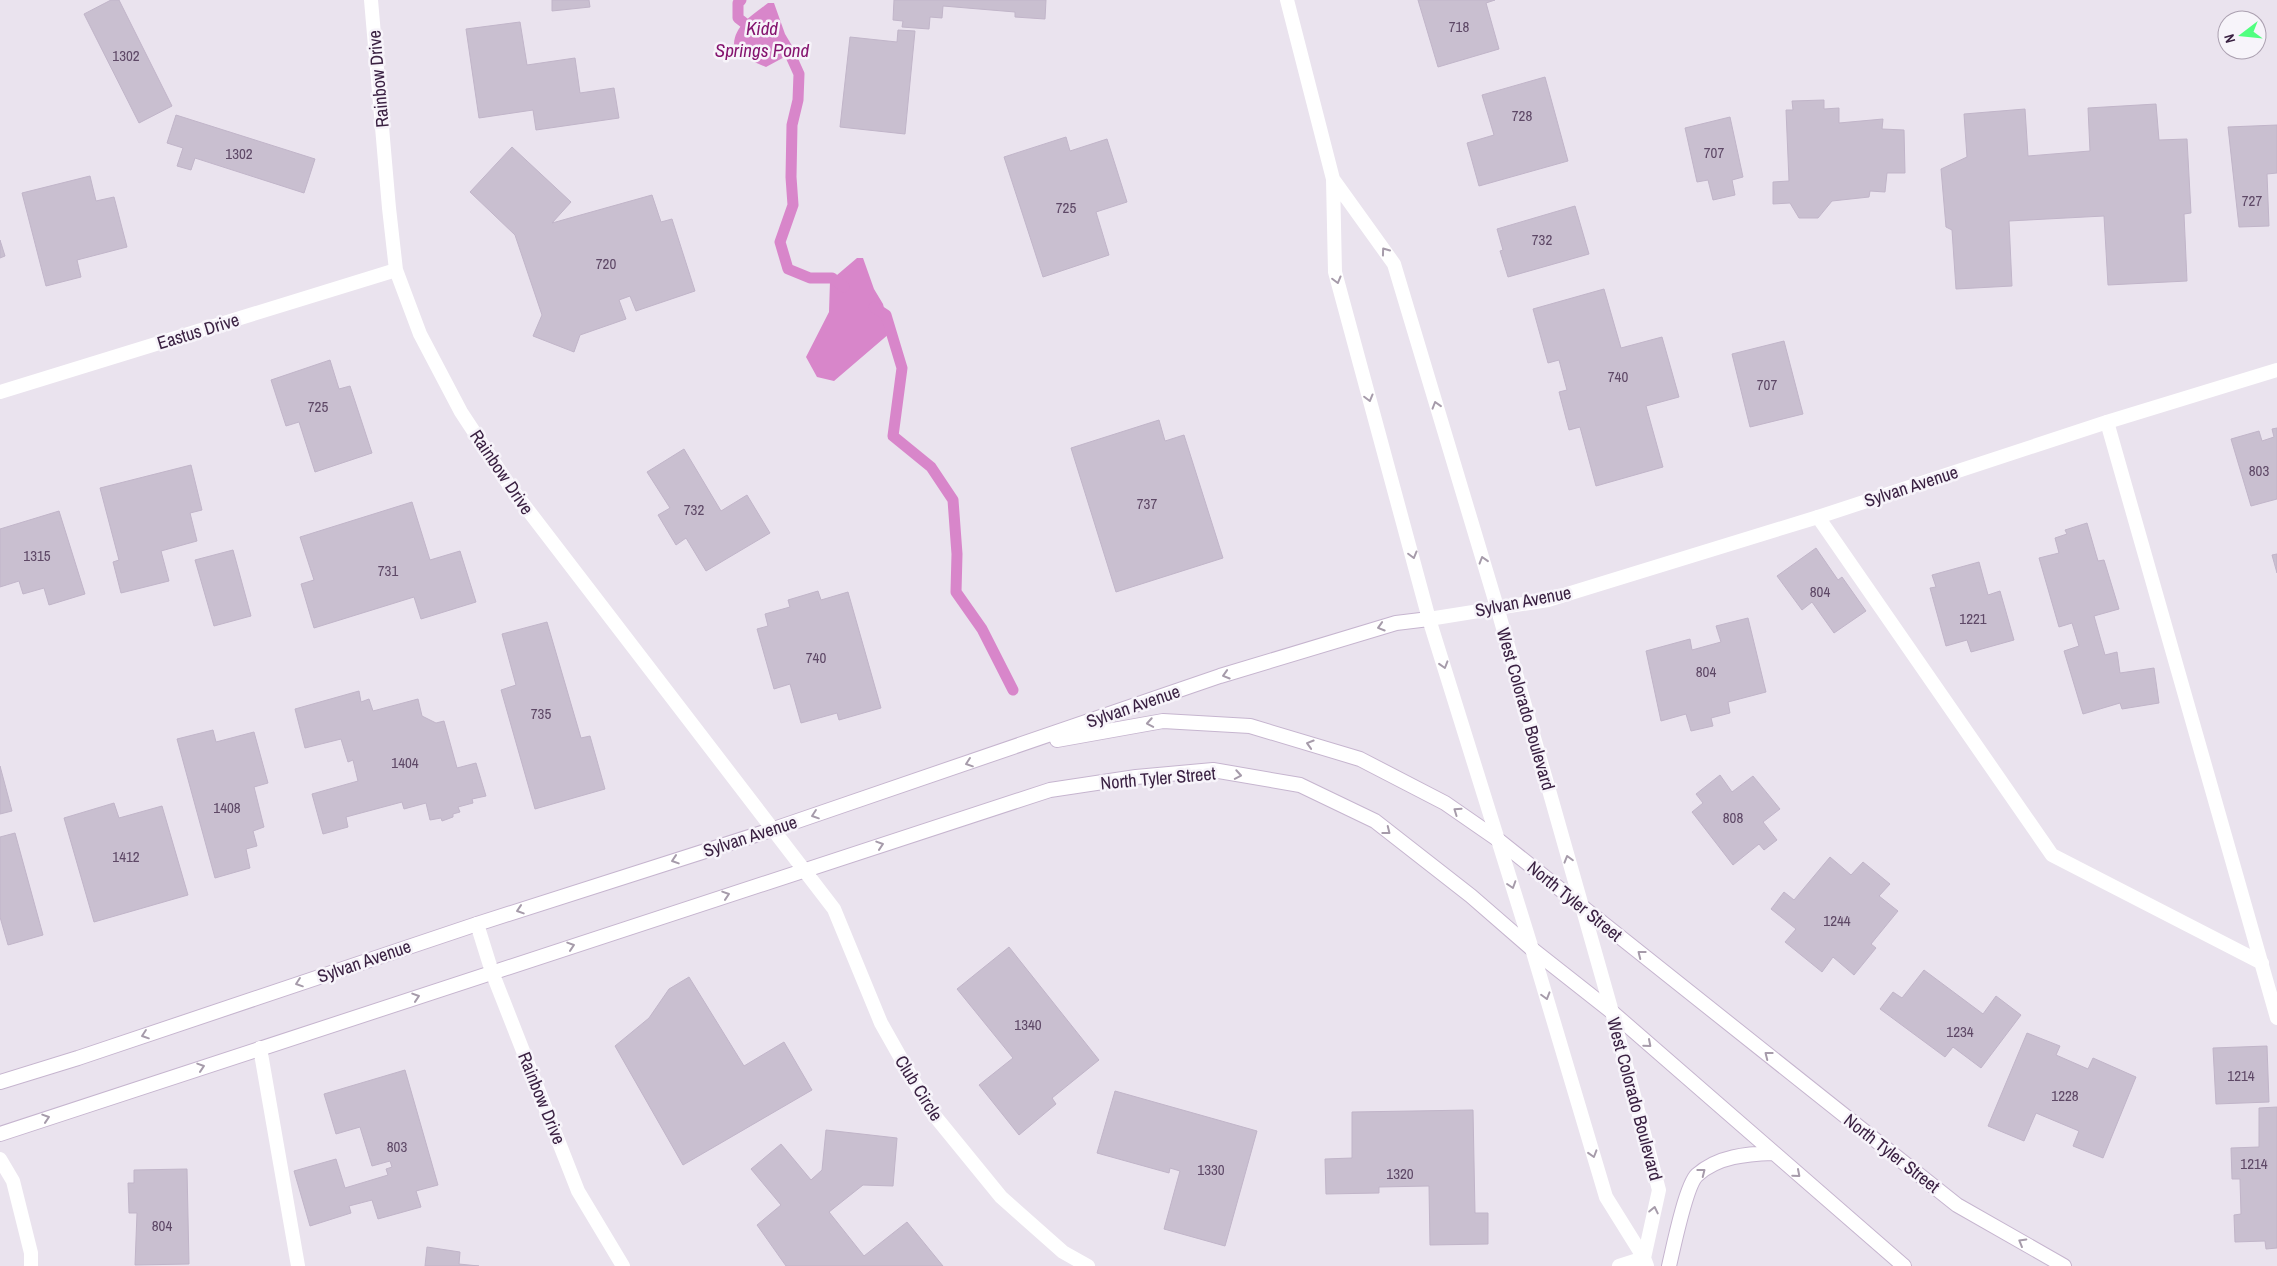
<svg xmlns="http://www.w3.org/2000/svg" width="2277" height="1266" font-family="'Archivo Narrow',sans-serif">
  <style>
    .water { fill: #d886ca }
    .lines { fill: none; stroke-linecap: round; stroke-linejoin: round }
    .stream { stroke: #d886ca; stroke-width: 11 }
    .building { fill: #c9bfd0; stroke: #c1b5c9 }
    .secondary-casing { stroke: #c6b5cf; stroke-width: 16 }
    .service { stroke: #fff; stroke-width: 14 }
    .minor { stroke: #fff; stroke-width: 14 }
    .tertiary { stroke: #fff; stroke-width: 14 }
    .secondary { stroke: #fff; stroke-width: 14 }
    .oneway { stroke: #a69baa }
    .labels { text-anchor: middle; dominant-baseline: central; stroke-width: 5; stroke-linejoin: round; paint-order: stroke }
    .number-label { font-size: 15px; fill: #5e4866 }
    .street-label { font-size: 18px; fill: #3a2142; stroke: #f7f4fa }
    .water-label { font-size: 19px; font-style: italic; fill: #85146f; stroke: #f7f4fa }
  </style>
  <rect width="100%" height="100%" fill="#eae3ee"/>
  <path class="water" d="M 768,3 L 774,3 L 785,34 L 794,49 L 790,54 L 766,67 L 752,61 L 734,44 C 735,25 753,15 768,3 Z
    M 857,258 L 863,258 L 874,289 L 883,304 L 890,333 L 834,381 L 817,377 L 806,357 L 829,312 L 830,281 Z"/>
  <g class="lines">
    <path class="stream" d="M 741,0 L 738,3 L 738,18 L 756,32
      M 777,46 L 790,54 L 799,74 L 798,100 L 792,125 L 791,177 L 793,205 L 780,242 L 788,269 L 810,278 L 832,278 L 844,287
      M 874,307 L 886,315 L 902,368 L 893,436 L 931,467 L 953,500 L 957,554 L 956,592 L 982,629 L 1013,690"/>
  </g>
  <path class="building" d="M 111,0 L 119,0 L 172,106 L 139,123 L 84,14 Z
    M 552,0 L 589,0 L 590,7 L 552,11 Z
    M 894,0 L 1046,0 L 1045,19 L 1015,17 L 1015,12 L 943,6 L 942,18 L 930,17 L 929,29 L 902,27 L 903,21 L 893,20 Z
    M 1418,0 L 1495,0 L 1486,3 L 1499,49 L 1438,67 Z
    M 520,22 L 527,65 L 575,58 L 580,93 L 614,88 L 619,118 L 536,130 L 533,110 L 479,118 L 466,29 Z
    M 898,30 L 915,31 L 905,134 L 840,127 L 850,37 L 897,42 Z
    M 1545,77 L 1568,161 L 1479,186 L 1467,143 L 1494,135 L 1482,95 Z
    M 1824,100 L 1824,109 L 1839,108 L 1839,123 L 1883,119 L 1882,129 L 1904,130 L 1905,173 L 1887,173 L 1885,192 L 1870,191 L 1869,197 L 1832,201 L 1818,218 L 1799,218 L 1790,203 L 1773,204 L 1773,182 L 1789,181 L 1786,110 L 1793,110 L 1792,101 Z
    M 2156,104 L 2159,140 L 2187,139 L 2191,213 L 2184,214 L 2187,281 L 2108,285 L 2104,216 L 2009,221 L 2012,286 L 1956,289 L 1952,230 L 1946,227 L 1941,169 L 1967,157 L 1964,114 L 2025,109 L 2028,156 L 2090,151 L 2088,108 Z
    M 176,115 L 315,159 L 304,193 L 195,158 L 191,170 L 177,166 L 183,148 L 167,143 Z
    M 1730,117 L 1743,177 L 1732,180 L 1735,195 L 1713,200 L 1708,180 L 1697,182 L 1685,128 Z
    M 2277,125 L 2277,173 L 2267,174 L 2269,226 L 2239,227 L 2228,127 Z
    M 1066,137 L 1070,151 L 1107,139 L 1127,202 L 1096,212 L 1109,255 L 1043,277 L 1004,157 Z
    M 512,147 L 571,202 L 552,223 L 652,195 L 661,222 L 672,219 L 695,291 L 636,311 L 630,296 L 619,300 L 626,319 L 580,335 L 574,352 L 533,336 L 542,315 L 515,235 L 470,192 Z
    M 90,176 L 96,201 L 114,197 L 127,247 L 77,260 L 81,277 L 46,286 L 22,193 Z
    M 1575,206 L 1589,254 L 1508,277 L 1500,251 L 1503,250 L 1497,229 Z
    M 0,240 L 5,256 L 0,258 Z
    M 1604,289 L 1621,348 L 1662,337 L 1679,397 L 1646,406 L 1663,467 L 1596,486 L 1580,427 L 1569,430 L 1559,392 L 1567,390 L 1559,360 L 1548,363 L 1533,309 Z
    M 1784,341 L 1803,414 L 1750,427 L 1732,354 Z
    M 330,360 L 339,389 L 350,386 L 372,453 L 315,472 L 299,422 L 286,426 L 271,380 Z
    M 1159,420 L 1165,441 L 1184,435 L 1223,558 L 1116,592 L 1071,448 Z
    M 2277,428 L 2277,499 L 2251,506 L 2231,439 L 2259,431 L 2262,441 L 2274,437 L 2272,429 Z
    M 684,449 L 721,511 L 747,495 L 770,533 L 706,571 L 686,538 L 676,545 L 658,515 L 670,508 L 647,472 Z
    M 191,465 L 202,510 L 190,513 L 197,541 L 161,551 L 169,581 L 121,593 L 113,562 L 119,560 L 100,488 Z
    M 412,502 L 430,560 L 460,551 L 476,602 L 421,619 L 414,597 L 314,628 L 301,584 L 314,580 L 300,537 Z
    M 59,511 L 85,594 L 49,605 L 44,588 L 23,594 L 19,581 L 0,587 L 0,529 Z
    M 2087,523 L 2098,561 L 2104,560 L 2119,609 L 2094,616 L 2105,655 L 2117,652 L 2120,673 L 2154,668 L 2159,703 L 2122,709 L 2120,703 L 2083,714 L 2064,651 L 2079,646 L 2072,623 L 2059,627 L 2039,558 L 2059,553 L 2055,538 L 2067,534 L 2065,530 Z
    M 1816,548 L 1838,580 L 1842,577 L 1866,611 L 1834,633 L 1812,602 L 1802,610 L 1777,576 Z
    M 233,550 L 251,616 L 214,626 L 195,560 Z
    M 2277,554 L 2277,573 L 2272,555 Z
    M 1979,562 L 1988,595 L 2000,591 L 2014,640 L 1971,652 L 1967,640 L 1946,646 L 1930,588 L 1936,587 L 1932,575 Z
    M 818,591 L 821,600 L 848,592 L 881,708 L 839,720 L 837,713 L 801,723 L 790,684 L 774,689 L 757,629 L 768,626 L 765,614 L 790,607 L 788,600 Z
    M 1748,618 L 1766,692 L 1728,702 L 1730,713 L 1711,718 L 1713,726 L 1691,731 L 1686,714 L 1661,721 L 1646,651 L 1690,639 L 1692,650 L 1721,642 L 1716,626 Z
    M 547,622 L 581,738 L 590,736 L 605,789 L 535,809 L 501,690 L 516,685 L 502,634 Z
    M 359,691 L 361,702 L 369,699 L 373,711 L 418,699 L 422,716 L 436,723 L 444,721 L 457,768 L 476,763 L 486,796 L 472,799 L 473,803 L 458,807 L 460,812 L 453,814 L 453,817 L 442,821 L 441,818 L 430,820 L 426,803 L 404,809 L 402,802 L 346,817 L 348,827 L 323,834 L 312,794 L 358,781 L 353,760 L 348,762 L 341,739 L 305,748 L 295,709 Z
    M 213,730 L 216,742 L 254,732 L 268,783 L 254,787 L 264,827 L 253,831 L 257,846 L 246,849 L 250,868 L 215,878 L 177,739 Z
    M 0,766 L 12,811 L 0,814 Z
    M 1720,775 L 1732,792 L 1753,776 L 1780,809 L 1763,822 L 1777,840 L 1764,850 L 1759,844 L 1733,865 L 1692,812 L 1703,803 L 1696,794 Z
    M 114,803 L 119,818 L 162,806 L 188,895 L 94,922 L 64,818 Z
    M 15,833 L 43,935 L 8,945 L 0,917 L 0,837 Z
    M 1830,857 L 1851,875 L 1863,862 L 1890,884 L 1879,896 L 1898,911 L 1871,944 L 1876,948 L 1854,975 L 1833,957 L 1822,972 L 1785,942 L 1796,929 L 1771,909 L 1784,892 L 1794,900 Z
    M 1009,947 L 1099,1060 L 1052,1098 L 1056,1104 L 1019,1135 L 979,1085 L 1013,1058 L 957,989 Z
    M 1924,970 L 1983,1014 L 1996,996 L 2021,1015 L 1981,1068 L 1953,1047 L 1945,1057 L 1880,1009 L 1893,992 L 1902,998 Z
    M 689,977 L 744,1066 L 784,1042 L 812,1090 L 683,1165 L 615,1046 L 649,1018 L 669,989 Z
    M 2027,1033 L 2060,1046 L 2056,1055 L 2088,1069 L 2093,1058 L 2136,1077 L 2103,1158 L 2073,1146 L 2079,1131 L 2036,1113 L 2024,1141 L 1988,1126 Z
    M 2267,1046 L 2269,1102 L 2216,1104 L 2213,1048 Z
    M 405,1070 L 438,1185 L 416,1191 L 421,1207 L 378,1219 L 372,1200 L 349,1206 L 351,1213 L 310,1226 L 294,1171 L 336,1159 L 345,1188 L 388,1175 L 386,1169 L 392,1167 L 390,1161 L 372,1166 L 360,1127 L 336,1134 L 324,1094 Z
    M 1115,1091 L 1257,1131 L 1225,1246 L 1164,1229 L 1180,1171 L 1170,1168 L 1169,1173 L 1097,1153 Z
    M 2277,1107 L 2277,1248 L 2266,1249 L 2265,1241 L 2235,1242 L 2234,1215 L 2241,1214 L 2240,1179 L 2232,1179 L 2231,1148 L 2259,1147 L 2259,1108 Z
    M 1473,1110 L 1475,1213 L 1488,1213 L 1488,1244 L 1430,1245 L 1429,1186 L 1379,1187 L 1379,1193 L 1326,1194 L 1325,1159 L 1352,1158 L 1352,1112 Z
    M 826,1130 L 897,1138 L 893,1186 L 863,1185 L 829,1212 L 864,1256 L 907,1222 L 943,1266 L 786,1266 L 757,1225 L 781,1205 L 751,1169 L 781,1144 L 811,1180 L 822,1170 Z
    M 187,1169 L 189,1264 L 135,1265 L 137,1213 L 129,1213 L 128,1183 L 134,1183 L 134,1170 Z
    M 427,1247 L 460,1252 L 459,1264 L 479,1266 L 425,1266 Z"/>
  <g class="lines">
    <defs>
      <path id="secondary" d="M 1057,740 L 1163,721 L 1250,726 L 1360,759 L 1445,803 L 1497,839 L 1957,1205 L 2064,1266
        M 0,1082 L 78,1058 L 477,924 L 771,830 L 1220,676 L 1396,623 L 1429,619
        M 0,1134 L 1050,790 L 1136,777 L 1213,770 L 1300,785 L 1375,821 L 1471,896 L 1532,949 L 1612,1012 L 1904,1266
        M 1669,1266 C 1673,1249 1686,1185 1697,1175 C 1718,1156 1747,1154 1773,1153"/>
    </defs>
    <use href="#secondary" class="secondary-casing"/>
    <path class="service" d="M 2107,422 L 2277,1018
      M 1818,517 L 2052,855 L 2262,963
      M 260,1048 L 298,1266"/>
    <path class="minor" d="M 371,0 L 389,208 L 396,270 L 420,334 L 461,412 L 511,488 L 834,909 L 881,1023 L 930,1110 L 1001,1197 L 1063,1252 L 1088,1266
      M 0,392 L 396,270
      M 1429,619 L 1548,600 L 1818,517 L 2107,422 L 2277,370
      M 477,924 L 492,972 L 578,1191 L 623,1266
      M 0,1159 L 13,1181 L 31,1253 L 31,1266
      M 1619,1266 L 1644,1258"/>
    <path class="tertiary" d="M 1287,0 L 1333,179 L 1335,272 L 1429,619 L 1532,949 L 1606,1197 L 1644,1258 L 1647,1266
      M 1333,179 L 1394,264 L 1497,607 L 1612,1012 L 1659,1190 L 1644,1258"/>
    <use href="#secondary" class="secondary"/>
  </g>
  <defs><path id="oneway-chevron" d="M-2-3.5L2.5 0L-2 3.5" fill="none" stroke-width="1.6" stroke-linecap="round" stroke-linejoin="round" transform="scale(1.25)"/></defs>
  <g class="oneway">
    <use href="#oneway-chevron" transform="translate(1385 251) rotate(-126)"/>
    <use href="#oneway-chevron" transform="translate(1337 280) rotate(75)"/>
    <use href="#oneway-chevron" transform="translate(1369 398) rotate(75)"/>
    <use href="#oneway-chevron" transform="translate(1436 405) rotate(-107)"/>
    <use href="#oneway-chevron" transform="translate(1413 555) rotate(75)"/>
    <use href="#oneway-chevron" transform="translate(1483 560) rotate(-107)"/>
    <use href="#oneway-chevron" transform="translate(1381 627) rotate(163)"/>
    <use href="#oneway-chevron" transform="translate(1444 665) rotate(73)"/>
    <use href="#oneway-chevron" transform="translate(1226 675) rotate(163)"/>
    <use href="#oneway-chevron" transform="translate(1150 723) rotate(170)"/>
    <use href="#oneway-chevron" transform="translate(1310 744) rotate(-163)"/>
    <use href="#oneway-chevron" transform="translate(969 763) rotate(161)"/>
    <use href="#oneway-chevron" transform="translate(1238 775) rotate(10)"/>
    <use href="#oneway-chevron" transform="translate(1457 811) rotate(-145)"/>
    <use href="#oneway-chevron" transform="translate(815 815) rotate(161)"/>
    <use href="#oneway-chevron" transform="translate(1387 831) rotate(38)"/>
    <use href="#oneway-chevron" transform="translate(880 845) rotate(-18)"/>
    <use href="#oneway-chevron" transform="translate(1568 859) rotate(-106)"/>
    <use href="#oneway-chevron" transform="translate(675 860) rotate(162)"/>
    <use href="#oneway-chevron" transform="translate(1512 885) rotate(72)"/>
    <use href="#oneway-chevron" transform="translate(726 895) rotate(-18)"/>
    <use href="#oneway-chevron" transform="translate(520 910) rotate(162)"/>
    <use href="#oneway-chevron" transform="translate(571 946) rotate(-18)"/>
    <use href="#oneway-chevron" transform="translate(1641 954) rotate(-142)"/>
    <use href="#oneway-chevron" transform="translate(299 983) rotate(161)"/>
    <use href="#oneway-chevron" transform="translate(1546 996) rotate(74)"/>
    <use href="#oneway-chevron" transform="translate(416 997) rotate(-18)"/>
    <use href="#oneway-chevron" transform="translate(145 1035) rotate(161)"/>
    <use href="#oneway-chevron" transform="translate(1648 1044) rotate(41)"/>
    <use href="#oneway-chevron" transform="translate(1768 1055) rotate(-142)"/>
    <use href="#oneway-chevron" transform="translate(201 1067) rotate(-18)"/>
    <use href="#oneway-chevron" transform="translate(46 1118) rotate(-18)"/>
    <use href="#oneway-chevron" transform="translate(1593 1154) rotate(73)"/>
    <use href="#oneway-chevron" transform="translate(1702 1172) rotate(-38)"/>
    <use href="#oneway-chevron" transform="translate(1797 1174) rotate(41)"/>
    <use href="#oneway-chevron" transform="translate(1654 1210) rotate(-78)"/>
    <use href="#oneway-chevron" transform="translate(2022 1242) rotate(-150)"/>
  </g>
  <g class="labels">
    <g class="number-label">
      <text x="1459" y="26">718</text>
      <text x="126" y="55">1302</text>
      <text x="1522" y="115">728</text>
      <text x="1714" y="152">707</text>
      <text x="239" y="153">1302</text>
      <text x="2252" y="200">727</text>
      <text x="1066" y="207">725</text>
      <text x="1542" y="239">732</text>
      <text x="606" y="263">720</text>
      <text x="1618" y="376">740</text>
      <text x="1767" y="384">707</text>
      <text x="318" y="406">725</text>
      <text x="2259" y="470">803</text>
      <text x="1147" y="503">737</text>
      <text x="694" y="509">732</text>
      <text x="37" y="555">1315</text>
      <text x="388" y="570">731</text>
      <text x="1820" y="591">804</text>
      <text x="1973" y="618">1221</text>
      <text x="816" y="657">740</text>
      <text x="1706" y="671">804</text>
      <text x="541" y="713">735</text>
      <text x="405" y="762">1404</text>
      <text x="227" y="807">1408</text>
      <text x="1733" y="817">808</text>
      <text x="126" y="856">1412</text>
      <text x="1837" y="920">1244</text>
      <text x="1028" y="1024">1340</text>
      <text x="1960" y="1031">1234</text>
      <text x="2241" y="1075">1214</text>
      <text x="2065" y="1095">1228</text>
      <text x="397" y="1146">803</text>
      <text x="2254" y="1163">1214</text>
      <text x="1211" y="1169">1330</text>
      <text x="1400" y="1173">1320</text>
      <text x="162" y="1225">804</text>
    </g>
    <g class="street-label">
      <text transform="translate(378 79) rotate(-95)">Rainbow Drive</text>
      <text transform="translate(198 331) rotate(-17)">Eastus Drive</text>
      <text transform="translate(502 472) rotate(56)">Rainbow Drive</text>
      <text transform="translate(1911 486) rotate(-18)">Sylvan Avenue</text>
      <text transform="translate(1523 601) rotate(-11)">Sylvan Avenue</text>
      <text transform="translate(1133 706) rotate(-19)">Sylvan Avenue</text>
      <text transform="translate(1526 709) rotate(74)">West Colorado Boulevard</text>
      <text transform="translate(1158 778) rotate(-5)">North Tyler Street</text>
      <text transform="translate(750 836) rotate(-18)">Sylvan Avenue</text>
      <text transform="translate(1575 901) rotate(39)">North Tyler Street</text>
      <text transform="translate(364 961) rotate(-19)">Sylvan Avenue</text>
      <text transform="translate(919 1088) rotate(58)">Club Circle</text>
      <text transform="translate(542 1098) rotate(68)">Rainbow Drive</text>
      <text transform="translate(1635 1099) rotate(75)">West Colorado Boulevard</text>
      <text transform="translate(1892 1153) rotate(38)">North Tyler Street</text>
    </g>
    <g class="water-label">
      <text x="762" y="28">Kidd<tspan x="762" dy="22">Springs Pond</tspan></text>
    </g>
  </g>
  <g transform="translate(2242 35) rotate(254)"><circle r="24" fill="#f7f4fa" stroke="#aba0b0"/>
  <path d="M0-4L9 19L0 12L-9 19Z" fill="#50ff7f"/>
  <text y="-8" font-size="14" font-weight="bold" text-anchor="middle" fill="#3a2142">N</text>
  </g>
</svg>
